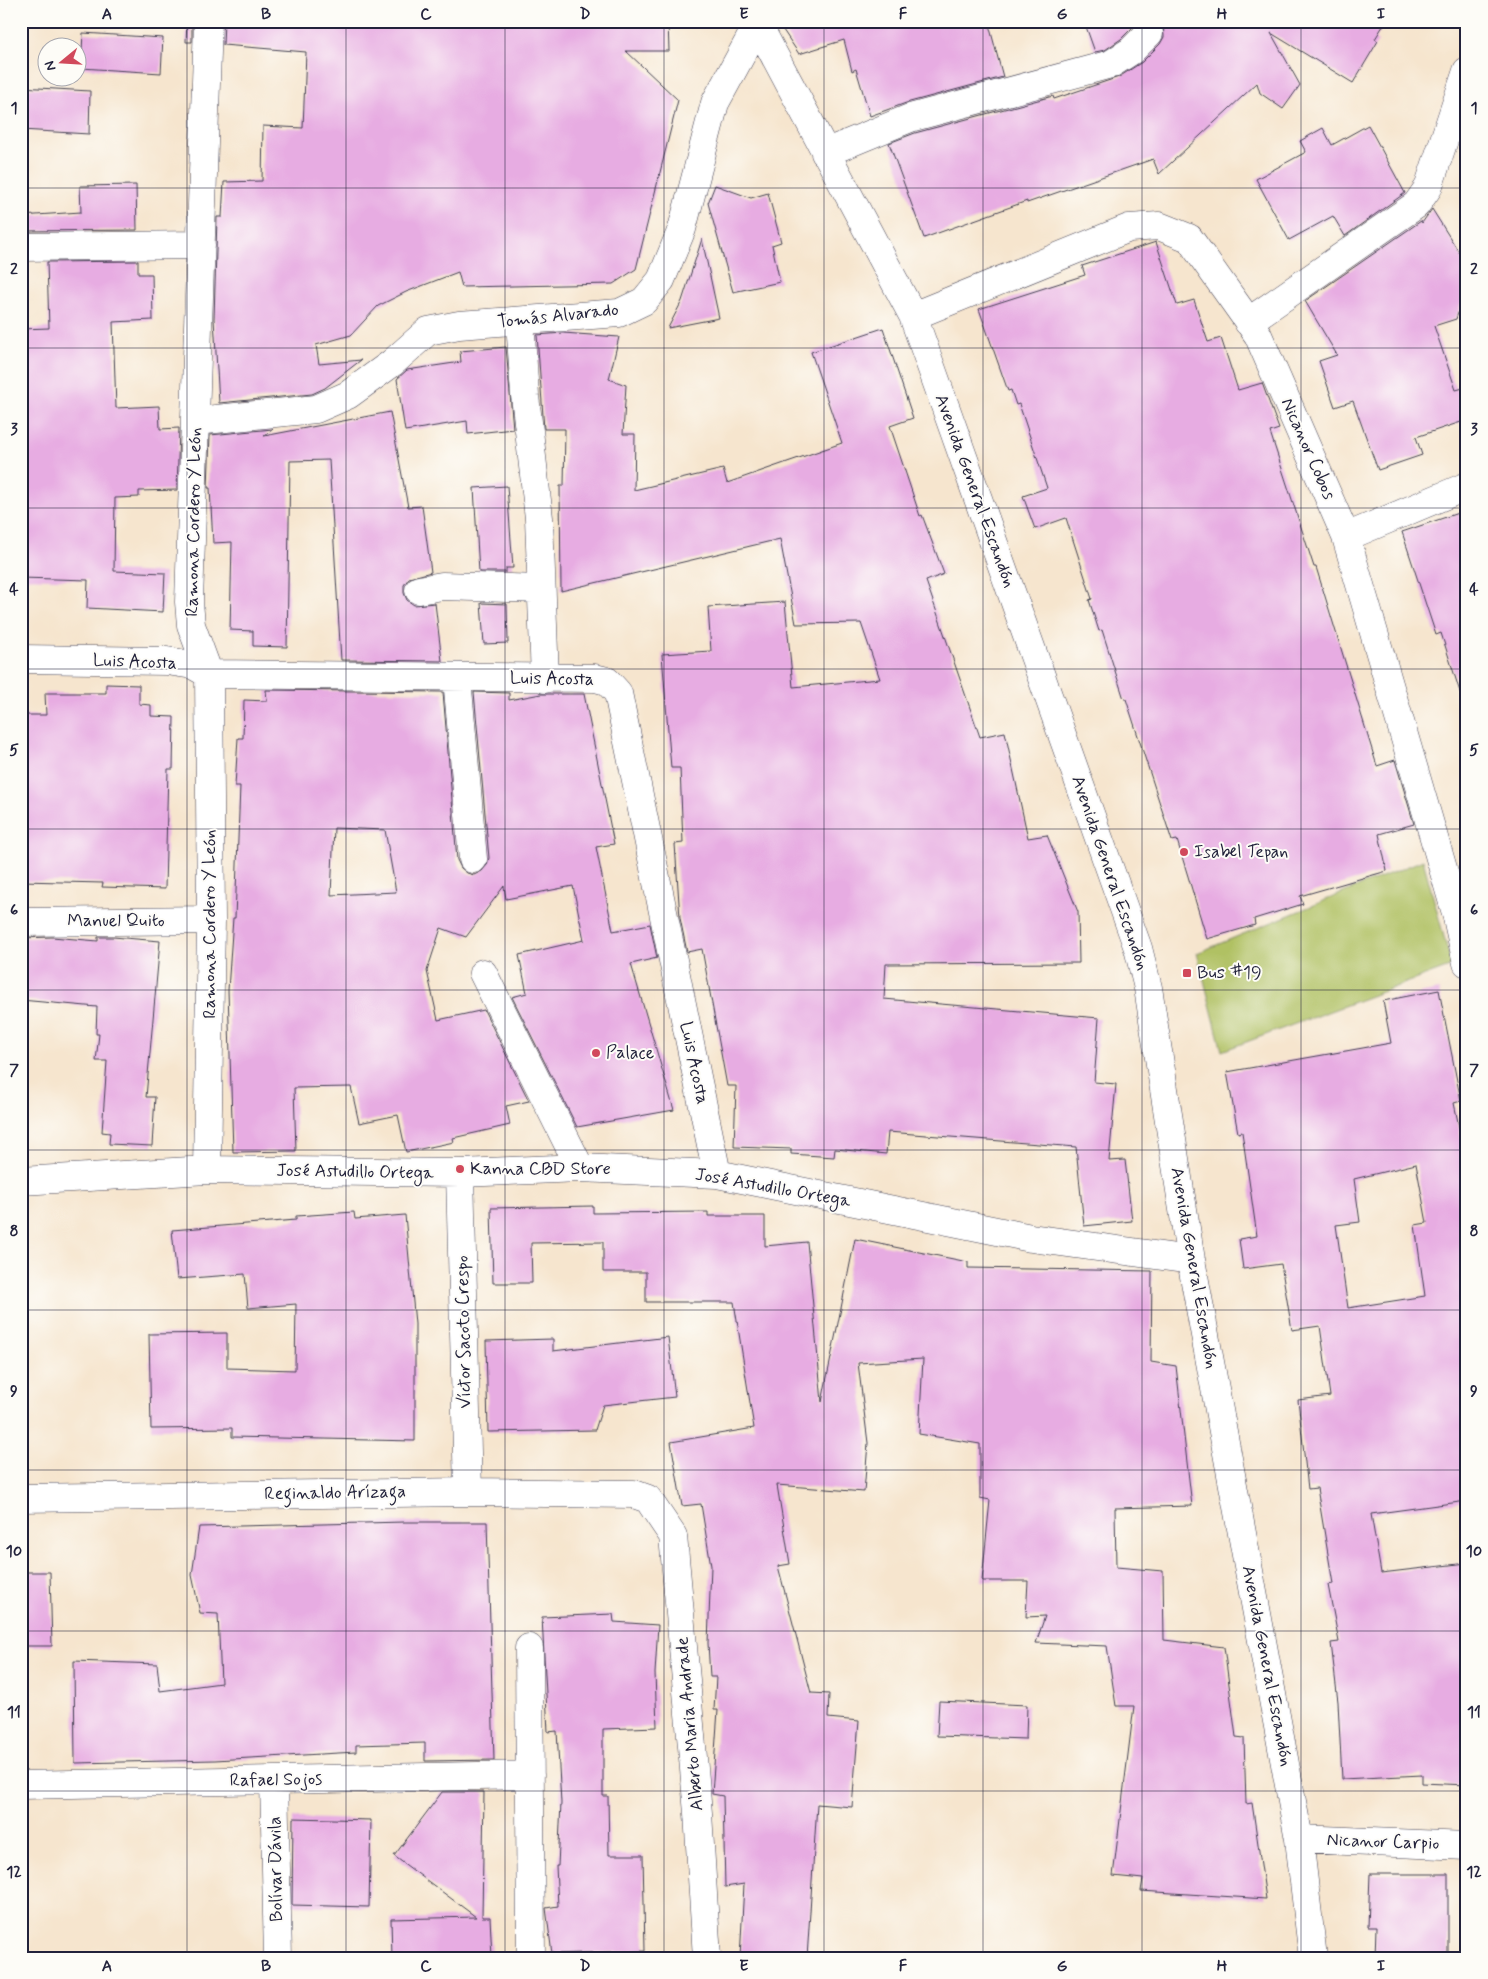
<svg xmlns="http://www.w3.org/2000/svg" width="1488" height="1979" font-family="Mynerve,sans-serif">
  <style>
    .green { fill: #b0c164; stroke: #697250 }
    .building { fill: #e7ace2; fill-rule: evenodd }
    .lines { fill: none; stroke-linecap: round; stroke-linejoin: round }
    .minor-casing { stroke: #423f51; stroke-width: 29 }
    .minor { stroke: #fff; stroke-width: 28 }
    .grid { fill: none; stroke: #22223b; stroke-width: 1; stroke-opacity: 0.55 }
    .poi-dot { fill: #d1495b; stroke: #fdfcf7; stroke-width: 2 }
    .labels { text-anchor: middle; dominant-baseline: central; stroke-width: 4; stroke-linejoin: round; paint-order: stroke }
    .street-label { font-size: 18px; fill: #22223b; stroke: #fdfcf7 }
    .poi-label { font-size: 18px; fill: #22223b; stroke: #fdfcf7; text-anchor: start }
    .neatline { fill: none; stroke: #22223b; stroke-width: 2 }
    .grid-label { font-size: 16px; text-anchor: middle; font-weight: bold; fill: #22223b }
  </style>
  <rect width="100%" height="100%" fill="#fdfcf7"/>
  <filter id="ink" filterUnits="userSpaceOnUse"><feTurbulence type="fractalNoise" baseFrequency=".02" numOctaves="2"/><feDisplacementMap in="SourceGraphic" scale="10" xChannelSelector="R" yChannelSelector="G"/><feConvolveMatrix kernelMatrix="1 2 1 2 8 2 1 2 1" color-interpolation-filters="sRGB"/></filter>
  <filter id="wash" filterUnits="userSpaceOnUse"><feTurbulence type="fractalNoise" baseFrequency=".0096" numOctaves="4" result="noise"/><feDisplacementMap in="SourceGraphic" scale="20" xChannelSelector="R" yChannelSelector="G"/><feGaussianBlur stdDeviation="1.12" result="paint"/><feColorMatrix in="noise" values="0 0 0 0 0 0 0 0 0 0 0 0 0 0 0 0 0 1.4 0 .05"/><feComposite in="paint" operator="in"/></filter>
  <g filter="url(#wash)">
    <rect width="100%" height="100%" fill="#f6e5ce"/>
    <path class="green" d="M 1423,860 L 1452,966 L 1222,1051 L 1197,953 Z"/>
    <g id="blocks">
      <path class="building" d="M 187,21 L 192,21 L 192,42 L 186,42 Z
        M 224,21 L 668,21 L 669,51 L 626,51 L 678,100 L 636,269 L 613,284 L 462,287 L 458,272 L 406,292 L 378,306 L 351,335 L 316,345 L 319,364 L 361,360 L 325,388 L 312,394 L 219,403 L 214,319 L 217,217 L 222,217 L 224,182 L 262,181 L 263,126 L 303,128 L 306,52 L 223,45 Z
        M 777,21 L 988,21 L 1003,77 L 906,103 L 870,116 L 856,69 L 852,71 L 844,40 L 799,54 Z
        M 1084,21 L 1132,21 L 1132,28 L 1121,39 L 1105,50 L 1095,52 Z
        M 1163,21 L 1386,21 L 1375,39 L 1378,41 L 1353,83 L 1271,33 L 1300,85 L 1283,109 L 1260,93 L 1257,83 L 1159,174 L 1153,159 L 1027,203 L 1027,201 L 924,238 L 889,143 L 915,133 L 1053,96 L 1054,99 L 1119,77 L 1142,62 L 1160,44 L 1164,37 Z
        M 83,33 L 163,38 L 161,73 L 81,68 Z
        M 21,87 L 90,91 L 89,134 L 21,130 Z
        M 1368,125 L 1405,193 L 1345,236 L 1333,216 L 1289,240 L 1256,179 L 1306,152 L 1300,141 L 1323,128 L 1332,145 Z
        M 136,185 L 137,230 L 21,231 L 21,216 L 81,212 L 80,186 Z
        M 715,185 L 751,198 L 768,193 L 781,242 L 772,245 L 780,282 L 733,292 L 708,203 Z
        M 1432,209 L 1467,265 L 1467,287 L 1456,319 L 1434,326 L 1456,390 L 1467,387 L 1467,420 L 1416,437 L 1422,455 L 1378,470 L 1353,401 L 1335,407 L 1319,361 L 1337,355 L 1305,301 L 1421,221 L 1422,223 Z
        M 702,239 L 719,318 L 668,328 L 682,301 Z
        M 1156,242 L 1177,305 L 1194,300 L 1208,342 L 1221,338 L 1238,390 L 1262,383 L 1279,429 L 1270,432 L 1314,567 L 1316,567 L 1377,766 L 1395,760 L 1414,824 L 1379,834 L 1387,871 L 1300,896 L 1303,904 L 1254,919 L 1255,925 L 1207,939 L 1177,840 L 1172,841 L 1126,699 L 1124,699 L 1102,630 L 1099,631 L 1089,600 L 1092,599 L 1066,518 L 1035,529 L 1023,496 L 1047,488 L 1019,404 L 1016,405 L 1011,390 L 1008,391 L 979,309 L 1085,275 L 1082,266 Z
        M 138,261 L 138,274 L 152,274 L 153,320 L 113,322 L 116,408 L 159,406 L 160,429 L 179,428 L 177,490 L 139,491 L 139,497 L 115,498 L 114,571 L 165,573 L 163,612 L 87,608 L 88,580 L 21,578 L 21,524 L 26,524 L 24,469 L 21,469 L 21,329 L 49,328 L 47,262 Z
        M 883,328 L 913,418 L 890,426 L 920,516 L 922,515 L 944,574 L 926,581 L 980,737 L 1005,732 L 1028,838 L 1047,835 L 1078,912 L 1079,963 L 886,964 L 884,999 L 1099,1018 L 1094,1082 L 1116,1084 L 1109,1161 L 1125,1160 L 1132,1221 L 1084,1226 L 1076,1147 L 888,1132 L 886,1154 L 835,1149 L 834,1157 L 791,1154 L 791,1149 L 734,1147 L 736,1086 L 727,1086 L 702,949 L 687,952 L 680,918 L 675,844 L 683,843 L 680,768 L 671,768 L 662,654 L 711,651 L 708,607 L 785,602 L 793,687 L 880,679 L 861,623 L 796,624 L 780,539 L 561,591 L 560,486 L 564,486 L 565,429 L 544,429 L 537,335 L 563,333 L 619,337 L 609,379 L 626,385 L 623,434 L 635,434 L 634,490 L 723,469 L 727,483 L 842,443 L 811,352 Z
        M 506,347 L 513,429 L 468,434 L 467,421 L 405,431 L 397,379 L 407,370 L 461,362 L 460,351 Z
        M 390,412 L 408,507 L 422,506 L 431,572 L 409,578 L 404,585 L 404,593 L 407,600 L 414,605 L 435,603 L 442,661 L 341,660 L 329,460 L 290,461 L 287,647 L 253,646 L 253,631 L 230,630 L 232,542 L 213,543 L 210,488 L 208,488 L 210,435 L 273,429 L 264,436 Z
        M 507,486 L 513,568 L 506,568 L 506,572 L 479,572 L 474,488 Z
        M 1467,510 L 1467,694 L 1461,695 L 1441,633 L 1436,635 L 1402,532 Z
        M 481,603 L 507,604 L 508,643 L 484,644 Z
        M 106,684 L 139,685 L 139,704 L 151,705 L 151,716 L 174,717 L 173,769 L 168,769 L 165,889 L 102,887 L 103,883 L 21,881 L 21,715 L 46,715 L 45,693 L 106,693 Z
        M 266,690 L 443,692 L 457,860 L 461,868 L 467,873 L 474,875 L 482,871 L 487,865 L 489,858 L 474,692 L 509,693 L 509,700 L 541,694 L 584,694 L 614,844 L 596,847 L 613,931 L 650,924 L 657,958 L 631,964 L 674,1110 L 577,1127 L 512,997 L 527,993 L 519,955 L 584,940 L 573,886 L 506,899 L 504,886 L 466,937 L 441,928 L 427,971 L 438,1020 L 484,1010 L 529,1101 L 506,1106 L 510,1125 L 453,1138 L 454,1142 L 406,1152 L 398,1115 L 359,1123 L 351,1087 L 294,1088 L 296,1151 L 233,1152 L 228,990 L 233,918 L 235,918 L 240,786 L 235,786 L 238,738 L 243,738 L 244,700 L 267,701 ZM 334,828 L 385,830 L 396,892 L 331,895 Z
        M 52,937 L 98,941 L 98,937 L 113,937 L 160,941 L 146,1097 L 155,1097 L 152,1146 L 109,1144 L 110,1133 L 102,1132 L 107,1061 L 96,1061 L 99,1034 L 96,1034 L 97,1007 L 21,1000 L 21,938 Z
        M 1439,990 L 1461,1101 L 1454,1103 L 1467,1165 L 1467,1501 L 1371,1514 L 1381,1573 L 1467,1563 L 1467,1785 L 1422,1783 L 1422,1775 L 1342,1779 L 1338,1702 L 1331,1643 L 1339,1642 L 1328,1585 L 1333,1584 L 1317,1488 L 1308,1489 L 1298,1400 L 1330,1396 L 1320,1326 L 1292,1330 L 1281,1264 L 1243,1269 L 1239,1239 L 1257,1236 L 1242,1132 L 1238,1133 L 1227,1072 L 1391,1043 L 1383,1001 ZM 1416,1164 L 1427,1223 L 1415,1225 L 1425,1296 L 1348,1308 L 1336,1225 L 1360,1222 L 1354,1179 Z
        M 593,1206 L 593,1213 L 708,1212 L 708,1216 L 765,1216 L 765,1246 L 807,1242 L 822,1402 L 855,1239 L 968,1262 L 968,1268 L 1152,1271 L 1151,1362 L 1176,1366 L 1192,1506 L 1115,1508 L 1116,1567 L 1163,1571 L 1164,1640 L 1224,1647 L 1236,1737 L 1244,1738 L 1246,1804 L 1252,1803 L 1266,1899 L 1141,1891 L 1143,1879 L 1113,1876 L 1134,1706 L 1116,1706 L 1107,1646 L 1036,1643 L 1045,1616 L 1026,1617 L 1028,1581 L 982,1581 L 990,1500 L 980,1498 L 980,1444 L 919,1434 L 923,1359 L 858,1363 L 868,1443 L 864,1492 L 777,1485 L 790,1564 L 778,1566 L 811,1693 L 829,1694 L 828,1718 L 859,1721 L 852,1807 L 817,1804 L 807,1958 L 740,1958 L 744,1884 L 725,1887 L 723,1796 L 712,1794 L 718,1710 L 714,1710 L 716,1677 L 710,1677 L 708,1643 L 711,1566 L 701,1504 L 682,1506 L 671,1442 L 754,1428 L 734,1302 L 646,1302 L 646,1272 L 603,1272 L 603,1242 L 531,1243 L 532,1283 L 493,1283 L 491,1208 Z
        M 354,1212 L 355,1219 L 405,1215 L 415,1324 L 415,1441 L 232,1437 L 232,1428 L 151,1429 L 149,1334 L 227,1333 L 227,1368 L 295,1370 L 296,1304 L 248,1308 L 245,1274 L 177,1279 L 172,1230 L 296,1220 L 296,1216 Z
        M 668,1337 L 675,1397 L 603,1405 L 595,1430 L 488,1432 L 486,1341 L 553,1339 L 553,1351 Z
        M 405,1522 L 487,1522 L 494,1760 L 425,1761 L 425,1743 L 356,1745 L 356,1752 L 215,1760 L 75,1763 L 74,1661 L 157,1664 L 160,1691 L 221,1683 L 218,1614 L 200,1613 L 192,1575 L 199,1527 Z
        M 21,1572 L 50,1572 L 52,1646 L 21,1646 Z
        M 613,1614 L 614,1622 L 658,1625 L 655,1673 L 657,1727 L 603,1729 L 603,1796 L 608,1796 L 609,1855 L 643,1855 L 645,1951 L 552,1954 L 546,1908 L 558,1906 L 556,1866 L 558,1866 L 561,1803 L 557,1731 L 548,1732 L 542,1617 Z
        M 939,1701 L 1027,1705 L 1026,1739 L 937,1736 Z
        M 442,1792 L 484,1792 L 482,1917 L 490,1917 L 492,1958 L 392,1958 L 391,1919 L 476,1917 L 394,1856 Z
        M 293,1818 L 371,1820 L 369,1907 L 292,1905 Z
        M 1370,1874 L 1448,1874 L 1448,1958 L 1375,1958 L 1376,1927 L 1368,1927 Z"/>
    </g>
  </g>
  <g filter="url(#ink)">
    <use href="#blocks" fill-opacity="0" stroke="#423f51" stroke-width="1"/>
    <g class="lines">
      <defs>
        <path id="minor" d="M 756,21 L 913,316 L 1138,948 L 1148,988 L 1191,1260 L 1299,1839 L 1313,1958
          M 825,153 L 910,118 L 1111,64 L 1131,51 L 1149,33 L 1147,21
          M 21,247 L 201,245
          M 913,316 L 1129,228 L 1159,226 L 1189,238 L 1258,335 L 1346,537 L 1456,913 L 1467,963
          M 520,321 L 525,396 L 539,518 L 545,679
          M 1248,322 L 1416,205 L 1428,188 L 1467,71
          M 196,421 L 316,409 L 348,395 L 392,363 L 428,331 L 459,325 L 619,313 L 644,301 L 661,280 L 682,229 L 715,103 L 757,26
          M 1346,537 L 1467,486
          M 419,590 L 442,586 L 541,589
          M 21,659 L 167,661 L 193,665 L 209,674 L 595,678 L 607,681 L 618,693 L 717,1174
          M 457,678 L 473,859
          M 21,922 L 211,920
          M 483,973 L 580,1168
          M 207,1170 L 211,920 L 209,674 L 191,625 L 189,602 L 208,21
          M 460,1173 L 468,1492
          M 21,1181 L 207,1170 L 460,1173 L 580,1168 L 717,1174 L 1031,1238 L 1191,1260
          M 21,1498 L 468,1492 L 634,1494 L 648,1499 L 673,1536 L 698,1813 L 707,1958
          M 529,1648 L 531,1958
          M 274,1780 L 278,1958
          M 21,1785 L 530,1775
          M 1299,1839 L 1467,1846"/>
      </defs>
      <use href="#minor" class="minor-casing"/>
      <use href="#minor" class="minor"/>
    </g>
  </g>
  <path class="grid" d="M 187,21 L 187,1958M 346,21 L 346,1958M 505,21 L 505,1958M 664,21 L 664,1958M 824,21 L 824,1958M 983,21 L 983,1958M 1142,21 L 1142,1958M 1301,21 L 1301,1958M 21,188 L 1467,188M 21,348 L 1467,348M 21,508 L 1467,508M 21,669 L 1467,669M 21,829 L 1467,829M 21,990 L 1467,990M 21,1150 L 1467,1150M 21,1310 L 1467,1310M 21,1470 L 1467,1470M 21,1631 L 1467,1631M 21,1791 L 1467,1791"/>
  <g class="poi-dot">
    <circle cx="1184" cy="852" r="5"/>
    <rect x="1182" y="968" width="10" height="10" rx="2.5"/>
    <circle cx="596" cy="1053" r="5"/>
    <circle cx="460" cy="1169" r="5"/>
  </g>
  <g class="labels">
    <g class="street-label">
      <text transform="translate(558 316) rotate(-6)">Tomás Alvarado</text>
      <text transform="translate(1308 449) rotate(66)">Nicanor Cobos</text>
      <text transform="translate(975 491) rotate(70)">Avenida General Escandón</text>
      <text transform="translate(194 522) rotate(-89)">Ramona Cordero Y León</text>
      <text transform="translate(135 662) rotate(2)">Luis Acosta</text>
      <text transform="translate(552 679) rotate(1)">Luis Acosta</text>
      <text transform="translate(1110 873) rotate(71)">Avenida General Escandón</text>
      <text x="116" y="921">Manuel Quito</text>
      <text transform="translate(210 924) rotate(-90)">Ramona Cordero Y León</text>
      <text transform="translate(694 1063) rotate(78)">Luis Acosta</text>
      <text transform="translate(355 1172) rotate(1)">José Astudillo Ortega</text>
      <text transform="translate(773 1188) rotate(10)">José Astudillo Ortega</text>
      <text transform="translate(1194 1268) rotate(80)">Avenida General Escandón</text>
      <text transform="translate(464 1332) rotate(-91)">Víctor Sacoto Crespo</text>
      <text transform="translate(335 1493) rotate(-1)">Reginaldo Arízaga</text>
      <text transform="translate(1267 1666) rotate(79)">Avenida General Escandón</text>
      <text transform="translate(690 1724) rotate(-95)">Alberto Maria Andrade</text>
      <text transform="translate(276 1780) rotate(-1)">Rafael Sojos</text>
      <text transform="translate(1383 1842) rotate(2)">Nicanor Carpio</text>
      <text transform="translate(276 1869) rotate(-91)">Bolívar Dávila</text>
    </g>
    <g class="poi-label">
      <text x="1194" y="852">Isabel Tepan</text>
      <text x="1197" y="973">Bus #19</text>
      <text x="606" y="1053">Palace</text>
      <text x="470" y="1169">Kanna CBD Store</text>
    </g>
  </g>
  <rect width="1488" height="1979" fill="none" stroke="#fdfcf7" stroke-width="55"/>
  <g transform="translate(62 62) rotate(252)"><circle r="24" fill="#fdfcf7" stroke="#a5a5ac"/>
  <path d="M0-4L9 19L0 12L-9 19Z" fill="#d1495b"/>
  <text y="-8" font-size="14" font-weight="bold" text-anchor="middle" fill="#22223b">N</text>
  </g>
  <rect x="28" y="28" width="1432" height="1924" class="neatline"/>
  <g class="grid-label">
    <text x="107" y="19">A</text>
    <text x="266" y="19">B</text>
    <text x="426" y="19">C</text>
    <text x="585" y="19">D</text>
    <text x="744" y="19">E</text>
    <text x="903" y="19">F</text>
    <text x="1062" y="19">G</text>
    <text x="1222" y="19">H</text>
    <text x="1381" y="19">I</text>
    <text x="14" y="113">1</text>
    <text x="1474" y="113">1</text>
    <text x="14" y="274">2</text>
    <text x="1474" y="274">2</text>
    <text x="14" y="434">3</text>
    <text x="1474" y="434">3</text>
    <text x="14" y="594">4</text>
    <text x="1474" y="594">4</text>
    <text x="14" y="755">5</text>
    <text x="1474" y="755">5</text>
    <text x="14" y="915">6</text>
    <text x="1474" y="915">6</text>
    <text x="14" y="1075">7</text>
    <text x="1474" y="1075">7</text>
    <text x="14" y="1236">8</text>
    <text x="1474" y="1236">8</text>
    <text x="14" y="1396">9</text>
    <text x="1474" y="1396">9</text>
    <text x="14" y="1556">10</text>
    <text x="1474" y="1556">10</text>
    <text x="14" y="1717">11</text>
    <text x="1474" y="1717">11</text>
    <text x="14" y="1877">12</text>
    <text x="1474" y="1877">12</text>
    <text x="107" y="1971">A</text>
    <text x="266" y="1971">B</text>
    <text x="426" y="1971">C</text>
    <text x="585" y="1971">D</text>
    <text x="744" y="1971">E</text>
    <text x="903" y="1971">F</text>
    <text x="1062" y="1971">G</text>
    <text x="1222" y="1971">H</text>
    <text x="1381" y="1971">I</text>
  </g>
</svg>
